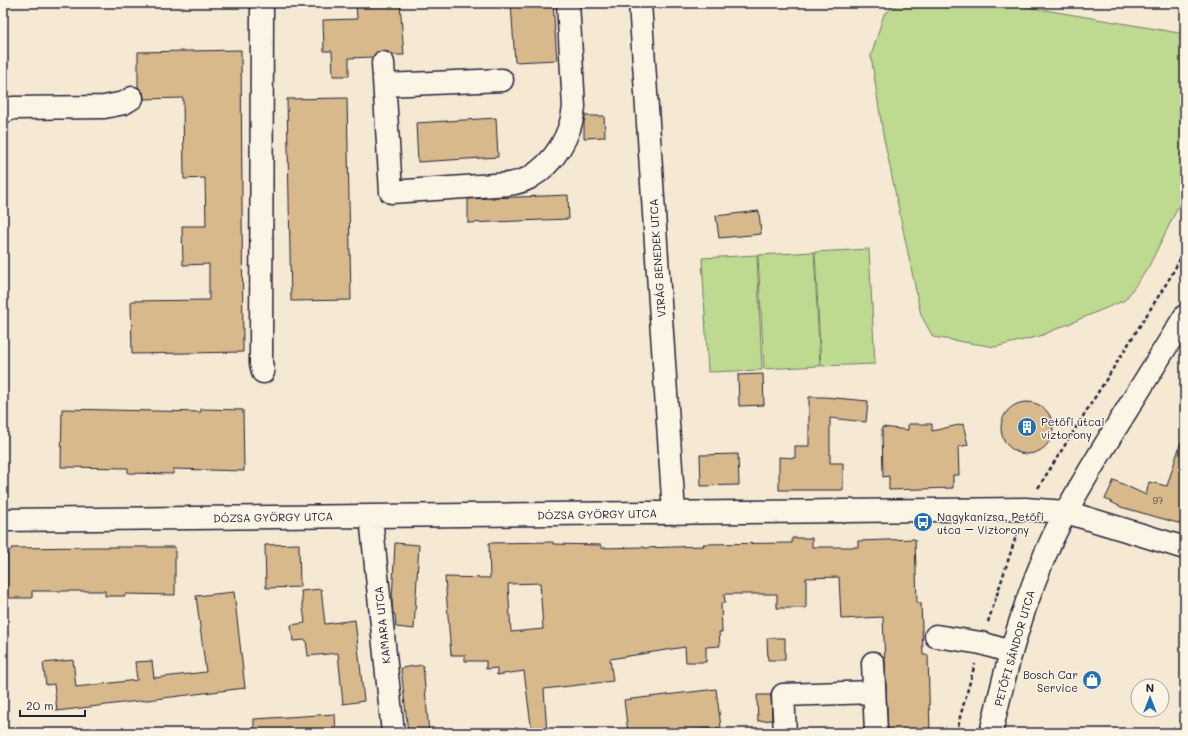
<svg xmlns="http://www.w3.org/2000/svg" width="1188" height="736" font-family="Mali,sans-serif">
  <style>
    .green { fill: #bed990; stroke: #707e66 }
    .building { fill: #d8b98c; stroke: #22223b; fill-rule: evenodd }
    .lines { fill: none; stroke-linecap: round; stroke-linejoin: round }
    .minor-casing { stroke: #22223b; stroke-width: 25 }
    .path { stroke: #22223b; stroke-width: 2.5; stroke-dasharray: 4 3; stroke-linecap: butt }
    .minor { stroke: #fcf5e5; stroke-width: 22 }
    .labels { text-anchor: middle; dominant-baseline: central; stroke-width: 3; stroke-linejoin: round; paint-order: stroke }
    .number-label { font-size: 9px; fill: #50484f }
    .street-label { font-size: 11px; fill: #22223b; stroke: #fcf5e5 }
    .poi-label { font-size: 11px; fill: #22223b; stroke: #fcf5e5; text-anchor: start }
  </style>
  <rect width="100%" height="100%" fill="#f5e9d3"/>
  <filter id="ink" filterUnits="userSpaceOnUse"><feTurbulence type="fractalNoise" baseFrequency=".025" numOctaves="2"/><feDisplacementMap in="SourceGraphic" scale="8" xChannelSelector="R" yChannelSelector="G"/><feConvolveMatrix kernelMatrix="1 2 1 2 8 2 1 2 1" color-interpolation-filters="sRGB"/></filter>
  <g filter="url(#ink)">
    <path class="green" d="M 900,3 L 1004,3 L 1185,34 L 1185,193 L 1148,268 L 1125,300 L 1040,336 L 995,347 L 933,337 L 921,315 L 883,134 L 871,56 L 884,14 Z
      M 869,249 L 875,364 L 821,366 L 815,252 Z
      M 814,252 L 820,366 L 764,369 L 758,255 Z
      M 757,255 L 762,370 L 708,372 L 702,258 Z"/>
    <path class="building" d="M 356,3 L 400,3 L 404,55 L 393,55 L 388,52 L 382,51 L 376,52 L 373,57 L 349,58 L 349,76 L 333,76 L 332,51 L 324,51 L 323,20 L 357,19 Z
      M 511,3 L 553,3 L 557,60 L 515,62 Z
      M 241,50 L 243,352 L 132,354 L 131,301 L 209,300 L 209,264 L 183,265 L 182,226 L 206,226 L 205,178 L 184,179 L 183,98 L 144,99 L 143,92 L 138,87 L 138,52 Z
      M 347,98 L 351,300 L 291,301 L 287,99 Z
      M 585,116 L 604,116 L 605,137 L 584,138 L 584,123 Z
      M 496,118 L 498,157 L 418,162 L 416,123 Z
      M 568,195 L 569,219 L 468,223 L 468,199 Z
      M 759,211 L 761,234 L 719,238 L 716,216 Z
      M 763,374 L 764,405 L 739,406 L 738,375 Z
      M 809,397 L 825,397 L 868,401 L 866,422 L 830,418 L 830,463 L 843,463 L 843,490 L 779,490 L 779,457 L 795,458 L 795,446 L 809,446 Z
      M1001 428a26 26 0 1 1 52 0a26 26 0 1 1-52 0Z
      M 62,409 L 201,412 L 201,409 L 243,410 L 244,471 L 173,469 L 173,474 L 128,473 L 128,468 L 61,467 Z
      M 908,424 L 932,424 L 932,431 L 963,424 L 968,445 L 958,447 L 959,475 L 953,475 L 953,488 L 889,490 L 889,476 L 883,477 L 882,427 L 908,430 Z
      M 1181,442 L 1185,443 L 1185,525 L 1121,507 L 1105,499 L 1114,480 L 1146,495 L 1149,482 L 1167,486 Z
      M 738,454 L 739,485 L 701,486 L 700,455 Z
      M 792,538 L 812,538 L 812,547 L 858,547 L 858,541 L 915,539 L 917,603 L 921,603 L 923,655 L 928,655 L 930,733 L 888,733 L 883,617 L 841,619 L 839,577 L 806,578 L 806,608 L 777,608 L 777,594 L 724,594 L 725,603 L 721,603 L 722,632 L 719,632 L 720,646 L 706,647 L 706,662 L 686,662 L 685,647 L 610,659 L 613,681 L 544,689 L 547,733 L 532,733 L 524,671 L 497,675 L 497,668 L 486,669 L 486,661 L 465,661 L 465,655 L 451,655 L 445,577 L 490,578 L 489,543 L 553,542 L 553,544 L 601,545 L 601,548 L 644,547 L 644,548 L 704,546 L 703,544 L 792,543 ZM 540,583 L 543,629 L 511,632 L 508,584 Z
      M 395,543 L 419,545 L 414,629 L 396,627 L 395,614 L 393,614 L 392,601 Z
      M 299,544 L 300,587 L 266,588 L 265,545 Z
      M 95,547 L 175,547 L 175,595 L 125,594 L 125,596 L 105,596 L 105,591 L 32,591 L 32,598 L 7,598 L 7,555 L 12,548 Z
      M 321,589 L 325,624 L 355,620 L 364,701 L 343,704 L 338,653 L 308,656 L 306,640 L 293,641 L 291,625 L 305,623 L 301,591 Z
      M 234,592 L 245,688 L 57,711 L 54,684 L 46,685 L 43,663 L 73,660 L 76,687 L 137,680 L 135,662 L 152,661 L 154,678 L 206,672 L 196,596 Z
      M 767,638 L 785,638 L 785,660 L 768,660 Z
      M 423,665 L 429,733 L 408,733 L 401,668 Z
      M 716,689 L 721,727 L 669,733 L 628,733 L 624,700 Z
      M 757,695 L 771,695 L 772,720 L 758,721 Z
      M 335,714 L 336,733 L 254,733 L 254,719 Z"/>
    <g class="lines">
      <defs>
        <path id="minor" d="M 262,3 L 261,363 L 263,372
          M 640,3 L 674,513
          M 383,63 L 391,192 L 509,184 C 516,183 523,181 529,178 C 555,163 571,135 574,107 L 568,3
          M 385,85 L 502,80
          M 3,112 L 13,108 L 104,107 L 124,103 L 132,98
          M 371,517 L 393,733
          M 3,520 L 1025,509 L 1066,512 L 1185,548
          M 936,636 L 981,643 L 1011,652
          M 873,663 L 876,733
          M 785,733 L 783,695 L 874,692
          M 991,733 C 1006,666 1024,599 1053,537 C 1069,504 1088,473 1107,442 C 1133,400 1159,358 1185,316"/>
      </defs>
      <use href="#minor" class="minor-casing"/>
      <path class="path" d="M 1038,488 L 1168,281 L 1185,250
        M 988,622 L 1018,530
        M 957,733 L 960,717 L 975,664"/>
      <use href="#minor" class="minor"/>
    </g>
  </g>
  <defs>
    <symbol id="building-disc" viewBox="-11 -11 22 22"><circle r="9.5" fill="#1f6fb2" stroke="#fcf5e5"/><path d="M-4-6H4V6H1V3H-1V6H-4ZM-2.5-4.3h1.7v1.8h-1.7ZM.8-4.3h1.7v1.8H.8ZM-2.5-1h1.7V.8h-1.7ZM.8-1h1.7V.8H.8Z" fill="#fff"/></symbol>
    <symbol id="bus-disc" viewBox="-11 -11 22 22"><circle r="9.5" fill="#1f6fb2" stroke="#fcf5e5"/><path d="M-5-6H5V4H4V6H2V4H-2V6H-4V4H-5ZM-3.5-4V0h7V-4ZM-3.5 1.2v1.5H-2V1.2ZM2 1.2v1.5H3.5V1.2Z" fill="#fff"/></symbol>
    <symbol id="shop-disc" viewBox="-11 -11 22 22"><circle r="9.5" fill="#1f6fb2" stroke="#fcf5e5"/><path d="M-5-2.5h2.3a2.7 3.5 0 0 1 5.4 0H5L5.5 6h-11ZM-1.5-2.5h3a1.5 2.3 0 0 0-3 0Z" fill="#fff"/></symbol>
  </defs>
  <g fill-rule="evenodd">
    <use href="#building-disc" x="1016" y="416" width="22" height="22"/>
    <use href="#bus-disc" x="912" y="511" width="22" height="22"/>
    <use href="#shop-disc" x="1081" y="669" width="22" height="22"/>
  </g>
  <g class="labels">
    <g class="number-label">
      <text x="1158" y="500">97</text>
    </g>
    <g class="street-label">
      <text transform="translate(657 258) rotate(-94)">VIRÁG BENEDEK UTCA</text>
      <text transform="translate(597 514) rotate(-1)">DÓZSA GYÖRGY UTCA</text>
      <text transform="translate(273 517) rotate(-1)">DÓZSA GYÖRGY UTCA</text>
      <text transform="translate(382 625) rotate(-96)">KAMARA UTCA</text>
      <text transform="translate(1014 648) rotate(-74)">PETŐFI SÁNDOR UTCA</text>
    </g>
    <g class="poi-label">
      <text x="1041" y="421">Petőfi utcai<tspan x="1041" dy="13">víztorony</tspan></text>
      <text x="937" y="516">Nagykanizsa, Petőfi<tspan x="937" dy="13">utca – Víztorony</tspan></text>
      <text x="1078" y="674" text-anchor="end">Bosch Car<tspan x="1078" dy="13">Service</tspan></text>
    </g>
  </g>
  <rect width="1188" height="736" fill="none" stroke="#fcf5e5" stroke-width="16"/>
  <rect x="8" y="8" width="1172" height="720" fill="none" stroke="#22223b" stroke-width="1.5" filter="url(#ink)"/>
  <g transform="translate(1150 698)"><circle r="19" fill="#fcf5e5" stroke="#a5a1a1"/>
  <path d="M0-3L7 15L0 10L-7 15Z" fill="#1f6fb2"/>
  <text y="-6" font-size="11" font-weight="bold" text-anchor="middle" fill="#22223b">N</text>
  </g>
  <path d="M20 710v6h65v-6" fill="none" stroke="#22223b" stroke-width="2"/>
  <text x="26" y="710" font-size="12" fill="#22223b" stroke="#fcf5e5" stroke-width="3" paint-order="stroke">20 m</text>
</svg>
